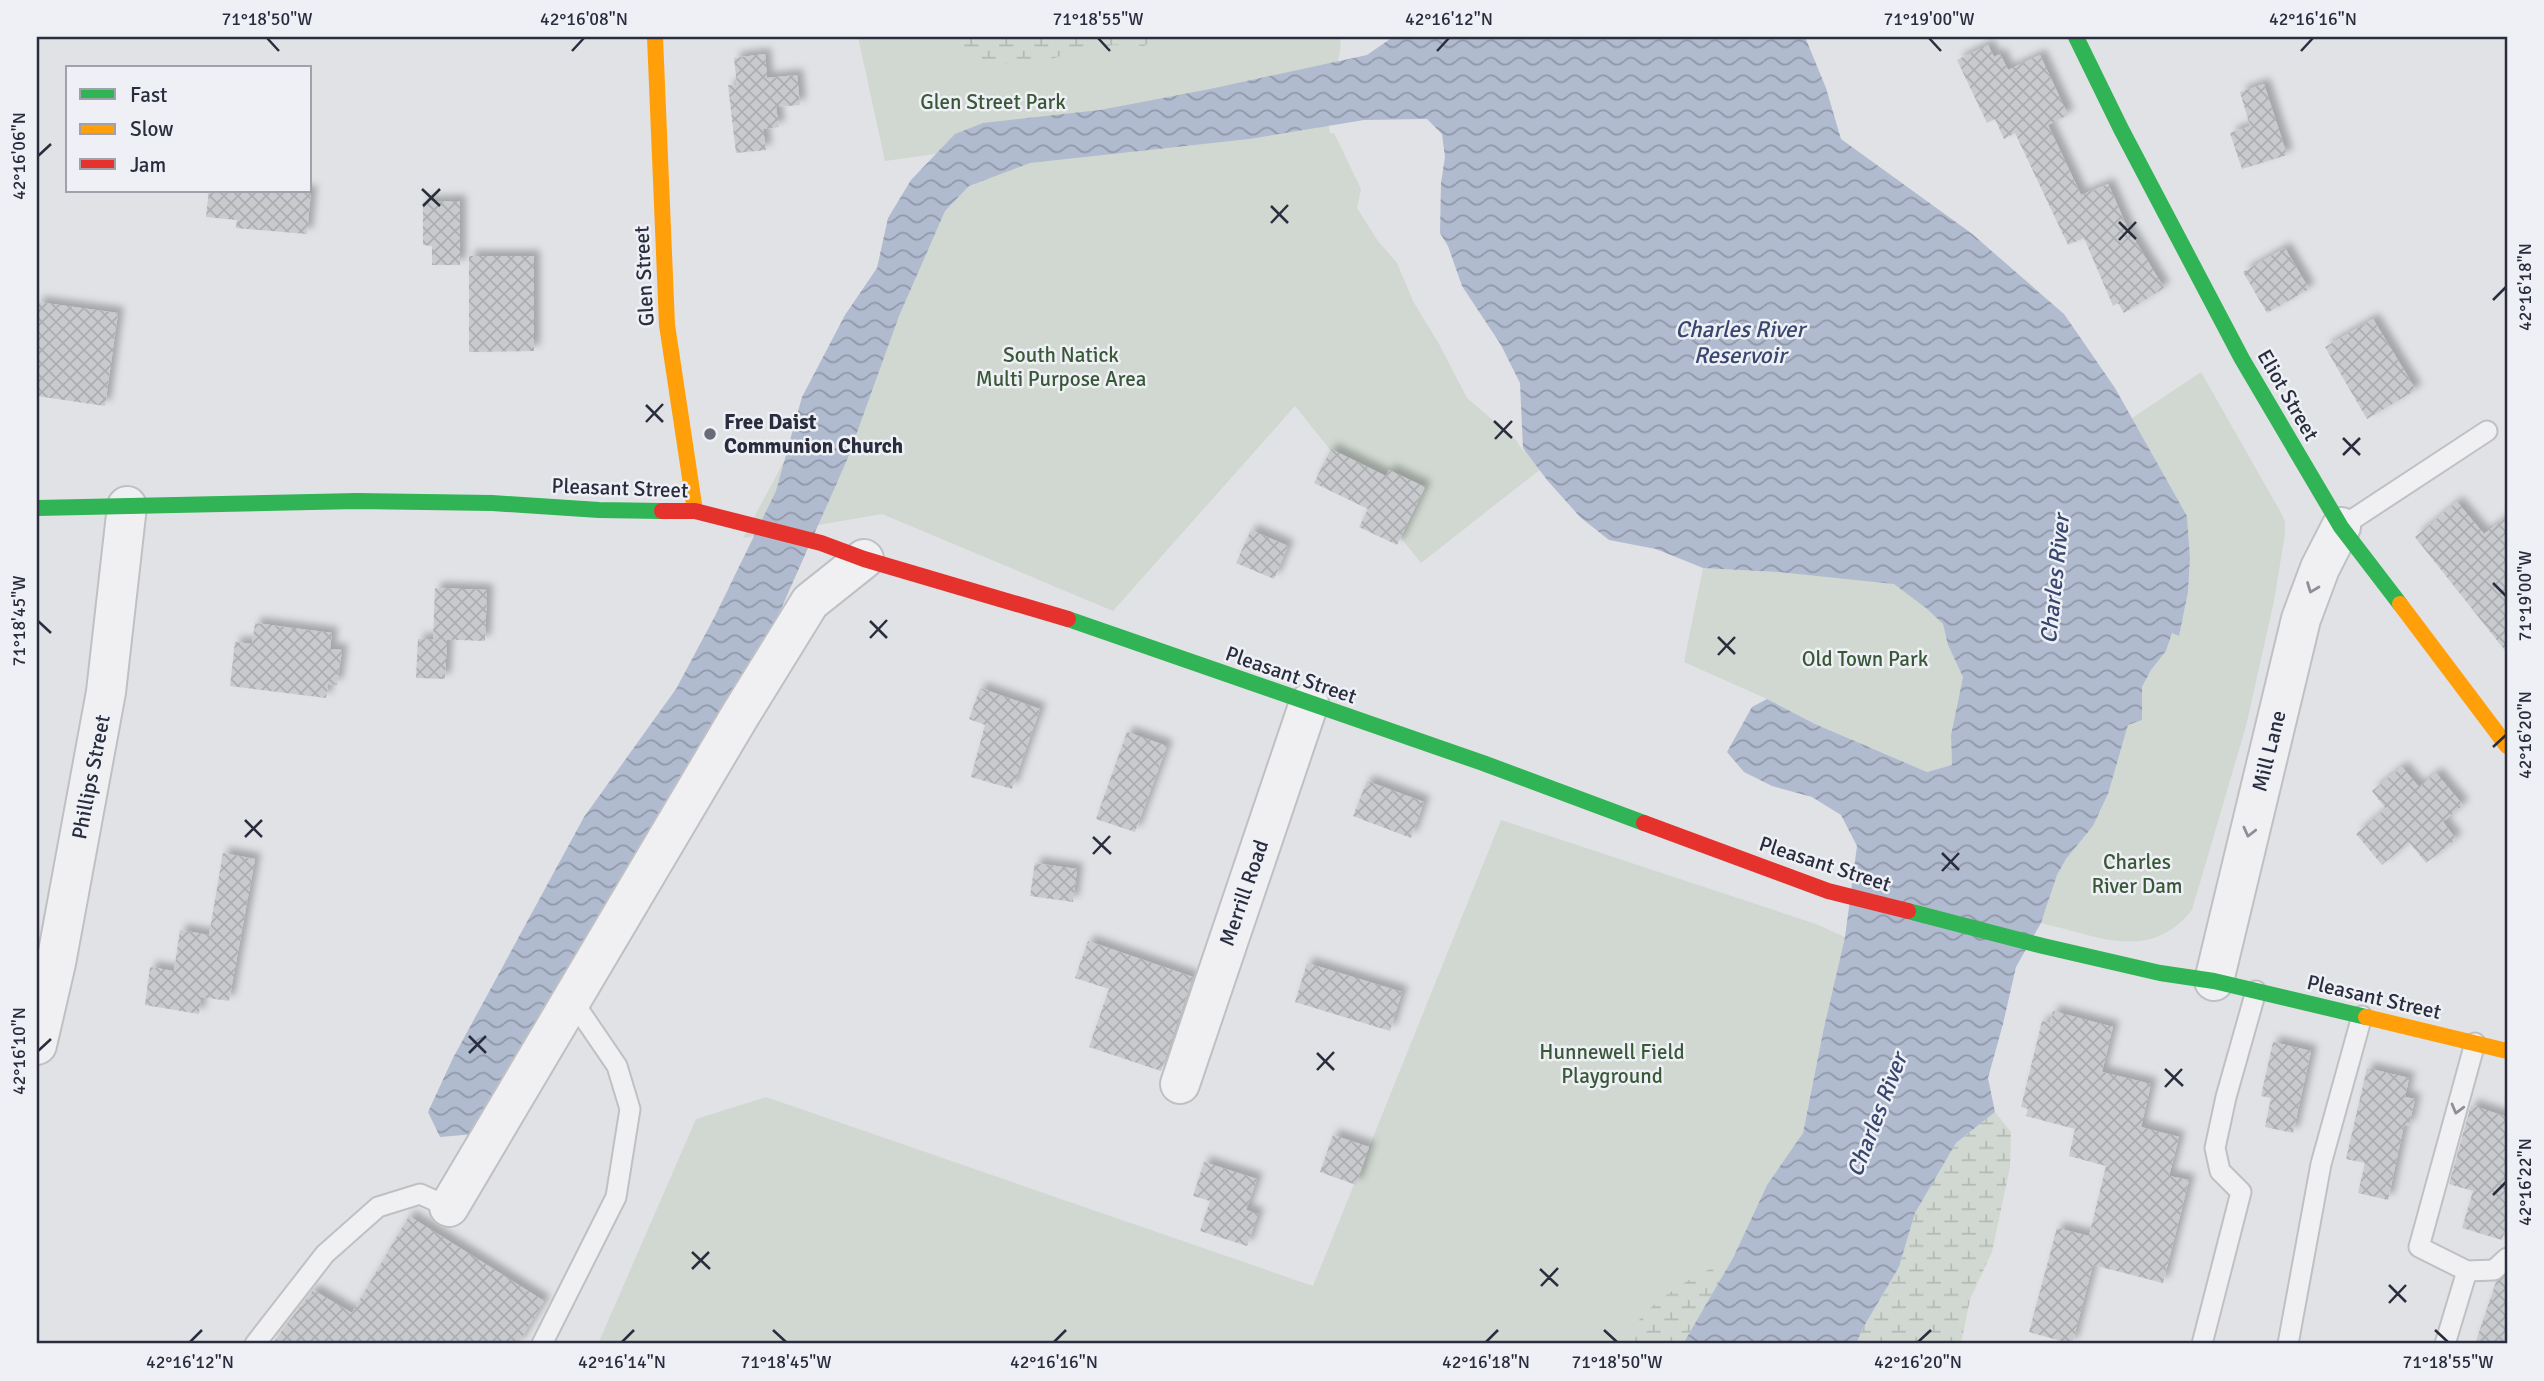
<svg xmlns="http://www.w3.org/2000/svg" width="2544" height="1381" font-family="Signika,sans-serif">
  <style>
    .green { fill: #d0d8d1 }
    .wetland { fill: url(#wetland-marsh) }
    .water { fill: url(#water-waves) }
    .building { fill: url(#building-cross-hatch); filter: url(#shadow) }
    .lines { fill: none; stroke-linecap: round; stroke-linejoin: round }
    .lane-casing { stroke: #bfc0c3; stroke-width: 23 }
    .street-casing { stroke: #bfc0c3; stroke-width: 42 }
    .lane { stroke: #f0f0f3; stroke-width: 19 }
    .street { stroke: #f0f0f3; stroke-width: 38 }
    .fast { stroke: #30b455; stroke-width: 16 }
    .slow { stroke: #ff9f0a; stroke-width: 16 }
    .jam { stroke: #e5322d; stroke-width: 16 }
    .oneway { stroke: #8c8e98 }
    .ticks { fill: none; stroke: #292d3d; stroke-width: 2.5 }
    .poi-dot { fill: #696c78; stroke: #eef0f5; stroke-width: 2.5 }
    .labels { text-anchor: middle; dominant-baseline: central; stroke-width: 5; stroke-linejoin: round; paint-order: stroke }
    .park-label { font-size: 21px; fill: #395838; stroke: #eef0f5 }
    .street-label { font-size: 21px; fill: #292d3d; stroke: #eef0f5 }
    .poi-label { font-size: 21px; font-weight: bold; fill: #292d3d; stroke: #eef0f5; text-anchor: start }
    .water-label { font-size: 23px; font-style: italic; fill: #37476e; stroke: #eef0f5 }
    .neatline { fill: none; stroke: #292d3d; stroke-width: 2.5 }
    .ticks-label { font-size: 18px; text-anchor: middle; fill: #292d3d }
  </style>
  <defs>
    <pattern id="wetland-marsh" width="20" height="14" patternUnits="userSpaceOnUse" patternTransform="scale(1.75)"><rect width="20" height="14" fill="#d0d8d1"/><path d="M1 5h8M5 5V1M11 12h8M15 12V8" fill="none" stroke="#b3bab4"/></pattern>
    <pattern id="water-waves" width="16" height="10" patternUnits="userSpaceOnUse" patternTransform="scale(1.75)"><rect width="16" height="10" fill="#b1bbcf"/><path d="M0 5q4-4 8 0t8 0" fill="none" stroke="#9098a9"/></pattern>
    <pattern id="building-cross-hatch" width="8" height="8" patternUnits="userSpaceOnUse" patternTransform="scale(1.75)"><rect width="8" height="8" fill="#c9cace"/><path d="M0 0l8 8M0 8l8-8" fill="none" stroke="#adaeb2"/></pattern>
    <filter id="shadow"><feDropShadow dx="6" dy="-6" stdDeviation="3.5" flood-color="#0004"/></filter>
  </defs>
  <rect width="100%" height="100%" fill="#e1e2e5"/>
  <path class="green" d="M 858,37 L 1340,37 C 1342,51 1337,62 1334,76 C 1329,95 1326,114 1330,133 L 1334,133 L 1361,189 L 1357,208 L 1378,241 L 1397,263 L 1413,301 L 1439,344 L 1467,398 L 1516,440 L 1523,451 L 1528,451 L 1542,468 L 1421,563 L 1295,406 L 1113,611 L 882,514 L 743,538 L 949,152 L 885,161 Z
    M 2201,372 L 2280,511 L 2285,522 L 2285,534 L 2274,601 L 2246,726 L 2192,910 C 2149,964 2096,935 2041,923 L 2057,875 L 2066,859 L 2093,826 L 2108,794 L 2128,725 L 2142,719 L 2142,687 L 2151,670 L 2166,651 L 2172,633 L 2179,635 L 2188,592 L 2190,558 L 2187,516 L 2132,418 Z
    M 1703,568 L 1777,572 L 1894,583 L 1926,608 L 1943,624 L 1948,645 L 1963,677 L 1951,735 L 1952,765 L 1927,772 L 1815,724 L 1767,699 L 1684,662 Z
    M 1501,820 L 1816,924 L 1845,937 L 1823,1032 L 1803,1133 L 1767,1185 L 1733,1258 L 1683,1344 L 598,1344 L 696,1119 L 766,1097 L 1313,1286 Z"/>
  <path class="wetland" d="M 959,37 L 1158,37 L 1144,46 L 1113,45 L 1069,53 L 1029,67 L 985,60 L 962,50 Z
    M 1995,1112 L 2011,1132 L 2010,1167 L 1992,1252 L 1970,1299 L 1961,1344 L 1856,1344 L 1863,1328 L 1899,1267 L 1915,1213 L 1956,1143 Z
    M 1733,1258 L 1683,1344 L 1623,1344 C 1645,1301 1691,1277 1733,1258 Z"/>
  <path class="water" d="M 1393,37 L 1805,37 L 1826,88 L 1841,139 L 1971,233 L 2064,314 L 2115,388 L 2187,516 L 2190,558 L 2188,592 L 2179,636 L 2172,633 L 2166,651 L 2151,670 L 2142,687 L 2142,720 L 2128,725 L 2108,794 L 2093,826 L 2066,859 L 2057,875 L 2041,923 L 2016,967 L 2003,1024 L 1988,1078 L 1995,1112 L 1956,1143 L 1915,1213 L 1899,1267 L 1863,1328 L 1856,1344 L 1683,1344 L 1733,1258 L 1767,1185 L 1803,1133 L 1823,1032 L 1845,937 L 1857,846 L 1841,815 L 1812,797 L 1772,786 L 1744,772 L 1727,752 L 1752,707 L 1767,699 L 1815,724 L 1927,772 L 1952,765 L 1951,735 L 1963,677 L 1948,645 L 1943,624 L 1926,608 L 1894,584 L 1777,572 L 1703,568 L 1656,549 L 1609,540 L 1580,517 L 1547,480 L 1523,448 L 1520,383 L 1501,345 L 1462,286 L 1448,246 L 1440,233 L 1441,183 L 1445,157 L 1442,134 L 1427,119 L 1364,120 L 1249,139 L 1030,163 L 969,186 L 945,211 L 899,316 L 847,460 L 746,688 L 475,1134 L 440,1137 L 428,1112 L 453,1058 L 584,817 L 676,689 L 715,616 L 776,491 L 802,397 L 845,315 L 877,268 L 888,218 L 911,180 L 955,134 L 983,123 L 1100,110 L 1210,89 L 1367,55 Z"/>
  <path class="building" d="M 1988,45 L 1994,57 L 2000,54 L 2008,70 L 2040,55 L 2068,115 L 2048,125 L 2081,195 L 2108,184 L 2128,229 L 2164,288 L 2124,313 L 2118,303 L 2113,306 L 2084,238 L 2068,245 L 2015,133 L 2004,139 L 1995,119 L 1987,123 L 1957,60 Z
    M 765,54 L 767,78 L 797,75 L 800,105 L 776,107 L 779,127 L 763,129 L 766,150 L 736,153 L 728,85 L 737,85 L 734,58 Z
    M 2264,84 L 2287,155 L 2242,169 L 2230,133 L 2250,126 L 2240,92 Z
    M 209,191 L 311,191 L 307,234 L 236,228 L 237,220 L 206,217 Z
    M 460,201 L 460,265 L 432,265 L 432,246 L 423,245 L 423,202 Z
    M 2285,248 L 2309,289 L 2267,313 L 2243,272 Z
    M 469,256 L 534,256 L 534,351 L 469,352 Z
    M 37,302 L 118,313 L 105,406 L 37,396 Z
    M 2373,319 L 2416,390 L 2367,419 L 2325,347 Z
    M 1331,449 L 1386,476 L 1389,470 L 1425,487 L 1397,545 L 1359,527 L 1368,509 L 1314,483 Z
    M 2457,502 L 2484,534 L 2507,517 L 2507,653 L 2415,537 Z
    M 1251,530 L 1288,546 L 1274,579 L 1236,563 Z
    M 435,588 L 487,590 L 485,641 L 433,639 Z
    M 255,623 L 332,633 L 330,649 L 342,650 L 337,685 L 328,684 L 326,698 L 230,686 L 235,642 L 252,644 Z
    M 418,639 L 447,640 L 445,679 L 416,678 Z
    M 980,688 L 1040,709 L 1012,789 L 971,777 L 985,725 L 969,719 Z
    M 1127,732 L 1167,746 L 1135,832 L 1096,819 Z
    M 2402,767 L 2419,787 L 2436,773 L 2463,805 L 2443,822 L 2456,839 L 2426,863 L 2409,842 L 2382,865 L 2356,834 L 2386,809 L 2372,791 Z
    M 1367,781 L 1424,802 L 1411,838 L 1353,816 Z
    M 223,853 L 255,859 L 229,1001 L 201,997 L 199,1014 L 145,1005 L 150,967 L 174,971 L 180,930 L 209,935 Z
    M 1035,863 L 1077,869 L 1073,902 L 1030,896 Z
    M 1088,941 L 1193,977 L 1161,1071 L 1089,1047 L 1109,989 L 1075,978 Z
    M 1307,963 L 1402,992 L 1390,1031 L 1295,1002 Z
    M 2053,1011 L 2113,1027 L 2102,1072 L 2151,1084 L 2141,1127 L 2179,1137 L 2169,1176 L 2189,1180 L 2163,1283 L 2093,1265 L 2072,1344 L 2029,1332 L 2057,1228 L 2089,1236 L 2106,1166 L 2069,1156 L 2075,1129 L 2026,1116 L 2028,1109 L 2021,1107 L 2042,1021 L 2050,1023 Z
    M 2273,1042 L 2311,1051 L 2293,1133 L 2265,1127 L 2271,1098 L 2261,1096 Z
    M 2367,1068 L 2409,1078 L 2405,1097 L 2415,1099 L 2409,1126 L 2404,1125 L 2388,1200 L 2358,1193 L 2365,1163 L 2346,1159 Z
    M 2471,1105 L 2507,1117 L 2507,1223 L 2502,1240 L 2462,1228 L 2473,1191 L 2449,1184 Z
    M 1333,1135 L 1369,1147 L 1356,1185 L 1320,1172 Z
    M 1204,1162 L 1257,1179 L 1246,1210 L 1258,1214 L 1247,1246 L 1200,1231 L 1210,1201 L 1193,1196 Z
    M 409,1216 L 544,1301 L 518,1344 L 272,1344 L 313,1290 L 352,1313 Z
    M 2507,1274 L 2507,1344 L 2475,1344 L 2496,1282 Z"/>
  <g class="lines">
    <defs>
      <path id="lane" d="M 2341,527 L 2487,431
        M 2475,1043 L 2419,1247 L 2467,1271 L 2494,1270 L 2507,1258
        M 255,1344 L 325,1254 L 378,1207 L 420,1194 L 449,1207
        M 542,1344 L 616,1197 L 630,1109 L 617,1066 L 572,1000
        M 2202,1344 L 2241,1192 L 2220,1171 L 2215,1148 L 2226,1097 L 2256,991
        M 2288,1344 L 2321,1164 L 2362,1016
        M 2445,1344 L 2467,1271"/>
      <path id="street" d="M 2214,981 L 2301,619 L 2320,568 L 2341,527
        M 37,1045 L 56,963 L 106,692 L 127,506
        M 1180,1084 L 1309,703
        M 449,1207 L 739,717 L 810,602 L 864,559"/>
    </defs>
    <use href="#lane" class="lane-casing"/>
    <use href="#street" class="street-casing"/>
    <use href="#lane" class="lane"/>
    <use href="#street" class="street"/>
    <path class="fast" d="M 2076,37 L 2121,129 L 2242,359 L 2341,527 L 2400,604
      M 37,508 L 357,501 L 492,503 L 599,510 L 662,511
      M 1068,619 L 1483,763 L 1644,823
      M 1908,911 L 2043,946 L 2160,973 L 2214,981 L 2366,1017"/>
    <path class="slow" d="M 655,37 L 667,325 L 695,511
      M 2400,604 L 2507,746
      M 2366,1017 L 2507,1051"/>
    <path class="jam" d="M 662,511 L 695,511 L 821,543 L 864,559 L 1068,619
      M 1644,823 L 1828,891 L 1908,911"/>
  </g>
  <defs><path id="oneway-chevron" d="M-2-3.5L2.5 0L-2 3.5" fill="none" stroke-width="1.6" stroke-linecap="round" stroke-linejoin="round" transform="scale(1.75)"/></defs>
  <g class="oneway">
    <use href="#oneway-chevron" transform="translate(2312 588) rotate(111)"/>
    <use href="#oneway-chevron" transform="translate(2249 832) rotate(104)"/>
    <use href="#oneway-chevron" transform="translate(2457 1109) rotate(105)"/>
  </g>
  <path class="ticks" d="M 267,38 L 279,51M 1098,38 L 1110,51M 1929,38 L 1941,51M 572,51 L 584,38M 1437,51 L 1449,38M 2301,51 L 2313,38M 38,156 L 51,144M 422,189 L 440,206M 423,206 L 440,189M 1271,206 L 1288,223M 2119,222 L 2136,239M 1271,223 L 1288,205M 2119,240 L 2136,222M 2493,300 L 2506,287M 646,405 L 663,422M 1494,421 L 1512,438M 646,422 L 663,404M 2343,438 L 2360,455M 1495,439 L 1512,421M 2343,455 L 2360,438M 2493,583 L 2506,596M 38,621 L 51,633M 870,621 L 887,638M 1718,637 L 1735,654M 870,638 L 887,620M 1718,655 L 1735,637M 2493,747 L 2506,735M 245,820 L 262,837M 245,837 L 262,820M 1093,837 L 1111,854M 1942,853 L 1959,870M 1093,854 L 1110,836M 1942,871 L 1959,853M 469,1036 L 486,1053M 38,1051 L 51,1039M 469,1053 L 486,1036M 1317,1053 L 1334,1070M 2165,1069 L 2183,1086M 1317,1070 L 1334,1052M 2165,1087 L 2182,1069M 2493,1195 L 2506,1182M 692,1252 L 710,1269M 692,1269 L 709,1252M 1540,1269 L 1558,1286M 2389,1285 L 2406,1302M 1541,1286 L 1558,1268M 2389,1303 L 2406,1285M 773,1330 L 786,1342M 1604,1330 L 1617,1342M 2435,1330 L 2448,1342M 190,1342 L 202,1330M 622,1342 L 634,1330M 1054,1342 L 1066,1330M 1486,1342 L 1498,1330M 1918,1342 L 1931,1330"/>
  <circle class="poi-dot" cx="710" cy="434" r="7"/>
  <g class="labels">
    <g class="park-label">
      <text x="993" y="102">Glen Street Park</text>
      <text x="1061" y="355">South Natick<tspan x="1061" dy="24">Multi Purpose Area</tspan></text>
      <text x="1865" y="659">Old Town Park</text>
      <text x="2137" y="862">Charles<tspan x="2137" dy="24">River Dam</tspan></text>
      <text x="1612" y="1052">Hunnewell Field<tspan x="1612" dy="24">Playground</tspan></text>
    </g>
    <g class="street-label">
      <text transform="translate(644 276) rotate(-93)">Glen Street</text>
      <text transform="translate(2288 395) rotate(60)">Eliot Street</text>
      <text transform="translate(620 488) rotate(2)">Pleasant Street</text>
      <text transform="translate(1291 675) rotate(19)">Pleasant Street</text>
      <text transform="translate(2269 751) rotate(-76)">Mill Lane</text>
      <text transform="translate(91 777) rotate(-79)">Phillips Street</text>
      <text transform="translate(1825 864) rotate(18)">Pleasant Street</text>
      <text transform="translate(1244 893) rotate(-71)">Merrill Road</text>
      <text transform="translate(2374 997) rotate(13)">Pleasant Street</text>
    </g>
    <g class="poi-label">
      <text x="724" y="422">Free Daist<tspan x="724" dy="24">Communion Church</tspan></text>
    </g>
    <g class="water-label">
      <text x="1740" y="329">Charles River<tspan x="1740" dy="26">Reservoir</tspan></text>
      <text transform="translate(2055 579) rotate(-84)">Charles River</text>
      <text transform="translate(1877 1115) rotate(-69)">Charles River</text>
    </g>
  </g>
  <rect width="2544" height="1381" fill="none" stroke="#eef0f5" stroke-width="77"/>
  <rect x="66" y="66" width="245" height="126" fill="#eef0f5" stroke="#9fa2ab" stroke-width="2"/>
  <rect x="80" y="89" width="35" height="10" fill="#30b455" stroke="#9fa2ab" stroke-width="2"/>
  <text x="130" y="102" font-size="21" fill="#292d3d">Fast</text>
  <rect x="80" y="124" width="35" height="10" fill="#ff9f0a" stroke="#9fa2ab" stroke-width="2"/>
  <text x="130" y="136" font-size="21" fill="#292d3d">Slow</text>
  <rect x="80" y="159" width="35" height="10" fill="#e5322d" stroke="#9fa2ab" stroke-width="2"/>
  <text x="130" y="172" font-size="21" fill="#292d3d">Jam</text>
  <rect x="38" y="38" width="2468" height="1304" class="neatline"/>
  <g class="ticks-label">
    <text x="267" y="25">71°18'50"W</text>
    <text x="584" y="25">42°16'08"N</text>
    <text x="1098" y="25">71°18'55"W</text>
    <text x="1449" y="25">42°16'12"N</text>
    <text x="1929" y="25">71°19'00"W</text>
    <text x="2313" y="25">42°16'16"N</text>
    <text transform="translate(19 156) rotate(-90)" y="6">42°16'06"N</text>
    <text transform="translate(2525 287) rotate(-90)" y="6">42°16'18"N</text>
    <text transform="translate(2525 596) rotate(-90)" y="6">71°19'00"W</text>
    <text transform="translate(19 621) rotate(-90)" y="6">71°18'45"W</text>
    <text transform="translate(2525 735) rotate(-90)" y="6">42°16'20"N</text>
    <text transform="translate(19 1051) rotate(-90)" y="6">42°16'10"N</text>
    <text transform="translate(2525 1182) rotate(-90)" y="6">42°16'22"N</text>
    <text x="190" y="1368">42°16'12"N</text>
    <text x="622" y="1368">42°16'14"N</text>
    <text x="786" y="1368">71°18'45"W</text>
    <text x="1054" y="1368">42°16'16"N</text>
    <text x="1486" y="1368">42°16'18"N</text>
    <text x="1617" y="1368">71°18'50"W</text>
    <text x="1918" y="1368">42°16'20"N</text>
    <text x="2448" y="1368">71°18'55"W</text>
  </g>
</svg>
